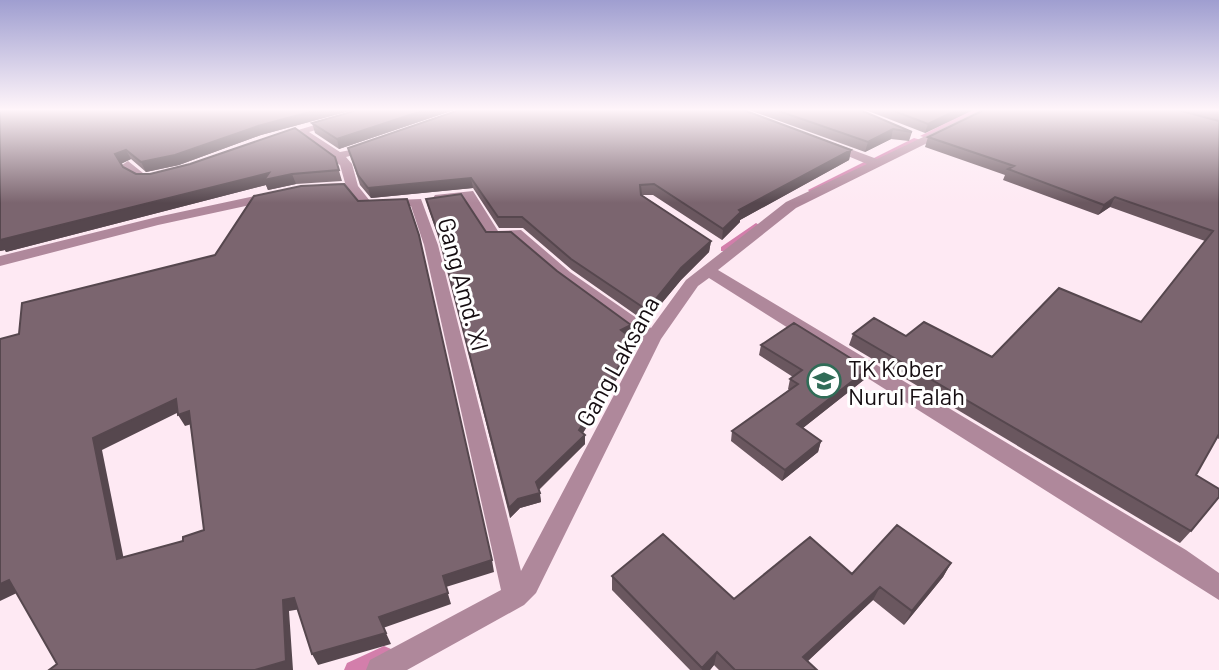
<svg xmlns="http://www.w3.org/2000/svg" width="1219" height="670" font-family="Barlow,sans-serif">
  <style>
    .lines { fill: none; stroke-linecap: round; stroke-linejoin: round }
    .stream { fill: #d37eab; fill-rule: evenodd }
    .street { fill: #af889b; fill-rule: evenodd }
    .wall { fill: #6a575f }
    .shaded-wall { fill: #56474e }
    .building { fill: #7b656f; stroke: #56474e; stroke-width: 2; fill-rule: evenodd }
    .labels { text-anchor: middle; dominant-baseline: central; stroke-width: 6; stroke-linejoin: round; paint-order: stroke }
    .street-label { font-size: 24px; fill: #150d11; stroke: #fff }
    .poi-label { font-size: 24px; fill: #150d11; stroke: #fff; text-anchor: start }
  </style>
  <rect width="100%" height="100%" fill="#fee9f3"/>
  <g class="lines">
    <path class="stream" d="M 973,109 L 983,109 L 927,138 L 920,136 Z
      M 914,138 L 921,140 L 877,162 L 870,160 Z
      M 866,161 L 870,164 L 869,166 L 816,192 L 810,192 L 808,190 Z
      M 756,223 L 761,226 L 759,228 L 729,251 L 721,251 L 721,247 Z
      M 384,646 L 391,649 L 394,656 L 391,663 L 376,670 L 344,670 L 347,663 Z"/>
    <path class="street" d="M 369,109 L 386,109 L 309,132 L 340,152 L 376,145 L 376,149 L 346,157 L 352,164 L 358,186 L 370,201 L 421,199 L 438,245 L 521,571 L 643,340 L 559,278 L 513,238 L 489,239 L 464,198 L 440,202 L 433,198 L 435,195 L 473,191 L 498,231 L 521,230 L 570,272 L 651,328 L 686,280 L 786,202 L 867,164 L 826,147 L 826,143 L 834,143 L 877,159 L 982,109 L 996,109 L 796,208 L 718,270 L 1186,550 L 1219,573 L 1219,600 L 709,278 L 698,286 L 661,339 L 536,593 L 524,605 L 407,670 L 366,670 L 370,660 L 501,590 L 424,245 L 411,206 L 366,209 L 361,208 L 348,191 L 320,190 L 320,184 L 345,183 L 340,165 L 299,135 L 277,141 L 271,138 Z
      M 128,161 L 143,173 L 153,173 L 159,177 C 145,187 131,178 122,165 Z
      M 273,192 L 278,193 L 278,199 L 158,225 L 0,266 L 0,256 L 157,217 Z"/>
  </g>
  <path class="wall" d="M 0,109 L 357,109 L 261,135 L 179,165 L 146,172 L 131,159 L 121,164 L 123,167 L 136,174 L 150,174 L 335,157 L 342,181 L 296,184 L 268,190 L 266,185 L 6,252 L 5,250 L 0,251 Z
    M 361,109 L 457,109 L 339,149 L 315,133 L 312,123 Z
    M 746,109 L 858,109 L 912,132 L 909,141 L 891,139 L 865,152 Z
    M 863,109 L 975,109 L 925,133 Z
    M 986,109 L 1219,109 L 1219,439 L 1217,438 L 1196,475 L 1191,531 L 1180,543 L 849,345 L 853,334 L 906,336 L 992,357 L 1141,322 L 1205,241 L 1110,207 L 1098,215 L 1003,180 L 1005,175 L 925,147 L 928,137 Z
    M 348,148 L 851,150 L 849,160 L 740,220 L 740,222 L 722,240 L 653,195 L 642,195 L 711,241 L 709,252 L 681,280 L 646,322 L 572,270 L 523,228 L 499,228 L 473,188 L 371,198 L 360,185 Z
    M 426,199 L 486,232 L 631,334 L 628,336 L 635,341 L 635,350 L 583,433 L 585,435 L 585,444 L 539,490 L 541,502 L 520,508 L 510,518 L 441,244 L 428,207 Z
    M 761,345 L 865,379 L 803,428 L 821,441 L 818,452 L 782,481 L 731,441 L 732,431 L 789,390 L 788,389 L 790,379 L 793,377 L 759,355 Z
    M 951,563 L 943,577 L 904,625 L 873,600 L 808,661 L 817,670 L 719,670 L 714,665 L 710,670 L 690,670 L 612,590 L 612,576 L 734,599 L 852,574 Z"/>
  <path class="shaded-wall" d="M 321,109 L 357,109 L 261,135 L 179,165 L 146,172 L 141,162 L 258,126 Z
    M 428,109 L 457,109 L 339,149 L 337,139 Z
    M 959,109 L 975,109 L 925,133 L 928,124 Z
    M 893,129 L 891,139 L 865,152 L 868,142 Z
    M 126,150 L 131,159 L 120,164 L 115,154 Z
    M 851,150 L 849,160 L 740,220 L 740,222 L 722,240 L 723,229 L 739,210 Z
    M 269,173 L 292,174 L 296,184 L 268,190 L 266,185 L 6,252 L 5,250 L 0,251 L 0,240 Z
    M 471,178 L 473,188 L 371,198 L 368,188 Z
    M 1115,197 L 1110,207 L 1098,215 L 1104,205 Z
    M 711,241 L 709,252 L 681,280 L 646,322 L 647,310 L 681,268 Z
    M 631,325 L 631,334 L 621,339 L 621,330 Z
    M 635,341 L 635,350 L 579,439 L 579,430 Z
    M 868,369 L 865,379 L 794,435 L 797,424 Z
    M 176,399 L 183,410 L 102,450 L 126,570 L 117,559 L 93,438 Z
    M 189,411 L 195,423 L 185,426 L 178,415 Z
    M 585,435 L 585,444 L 537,491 L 536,482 Z
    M 821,441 L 818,452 L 782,481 L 785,470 Z
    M 540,493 L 541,502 L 520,508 L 510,518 L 509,508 L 518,499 Z
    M 492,560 L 494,572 L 446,587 L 451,604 L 383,628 L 379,617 L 443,576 Z
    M 951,563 L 943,577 L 904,625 L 912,611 Z
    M 9,580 L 21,591 L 0,601 L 0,584 Z
    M 880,587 L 873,600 L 798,670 L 803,657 Z
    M 294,598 L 301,609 L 289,611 L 293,670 L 255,670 L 283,600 Z
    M 386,633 L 391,644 L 318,665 L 312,654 Z
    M 717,652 L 714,665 L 710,670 L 702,670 L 702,668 Z"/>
  <path class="building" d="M 0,109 L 321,109 L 258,126 L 175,155 L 141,162 L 126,150 L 115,154 L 123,167 L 136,174 L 150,174 L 190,164 L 295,128 L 335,157 L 339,170 L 292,174 L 264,180 L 269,173 L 0,240 Z
    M 361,109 L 428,109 L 337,139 L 312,123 Z
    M 462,109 L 741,109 L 851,150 L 739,210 L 741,212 L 723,229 L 654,184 L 640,185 L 641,195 L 711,241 L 681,268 L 647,310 L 571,259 L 522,217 L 498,217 L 471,178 L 368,188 L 358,175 L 348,148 Z
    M 773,109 L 858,109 L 912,132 L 893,129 L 868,142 Z
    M 889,109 L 959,109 L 928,124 Z
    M 986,109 L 1174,109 L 1219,121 L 1219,434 L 1196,475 L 1219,489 L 1219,497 L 1191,531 L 853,334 L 874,318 L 906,336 L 924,322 L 992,357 L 1059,288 L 1141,322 L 1213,231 L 1115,197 L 1104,205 L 1008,169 L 1014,166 L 928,137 Z
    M 344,184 L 358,201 L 407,199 L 419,235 L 492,560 L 443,576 L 448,593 L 379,617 L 386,633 L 312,654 L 294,598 L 283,600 L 286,661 L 255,670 L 49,670 L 57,664 L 9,580 L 0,584 L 0,339 L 19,334 L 22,303 L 215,255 L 254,196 L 301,186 ZM 176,399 L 178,415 L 189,411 L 204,530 L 183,537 L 183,541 L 117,559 L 93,438 Z
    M 461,194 L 486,232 L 511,232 L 557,271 L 631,325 L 621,330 L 635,341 L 579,430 L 585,435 L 536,482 L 540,493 L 518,499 L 509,508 L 439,236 L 426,199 Z
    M 794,323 L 868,369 L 797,424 L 821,441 L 785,470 L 732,431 L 798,384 L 790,379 L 802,370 L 761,345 Z
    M 897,525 L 951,563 L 912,611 L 880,587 L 803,657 L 817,670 L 735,670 L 717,652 L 702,668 L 612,576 L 663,534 L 734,599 L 810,537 L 852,574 Z"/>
  <linearGradient id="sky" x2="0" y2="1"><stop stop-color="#9f9ed0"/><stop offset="0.54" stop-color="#fff5fa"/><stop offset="1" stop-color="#fff5fa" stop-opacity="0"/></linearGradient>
  <rect width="1219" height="203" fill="url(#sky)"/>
  <defs>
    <symbol id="school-ring" viewBox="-11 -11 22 22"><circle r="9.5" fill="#fff" stroke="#306c57" stroke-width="1.5"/><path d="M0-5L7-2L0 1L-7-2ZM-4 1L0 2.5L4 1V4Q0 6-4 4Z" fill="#306c57"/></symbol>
  </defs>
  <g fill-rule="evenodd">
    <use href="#school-ring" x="805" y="362" width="38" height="38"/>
  </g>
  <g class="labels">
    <g class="street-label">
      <text transform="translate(464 284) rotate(75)">Gang Amd. XI</text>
      <text transform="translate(617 361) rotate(-61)">Gang Laksana</text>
    </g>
    <g class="poi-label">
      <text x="848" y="367">TK Kober<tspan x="848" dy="28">Nurul Falah</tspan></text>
    </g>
  </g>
</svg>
